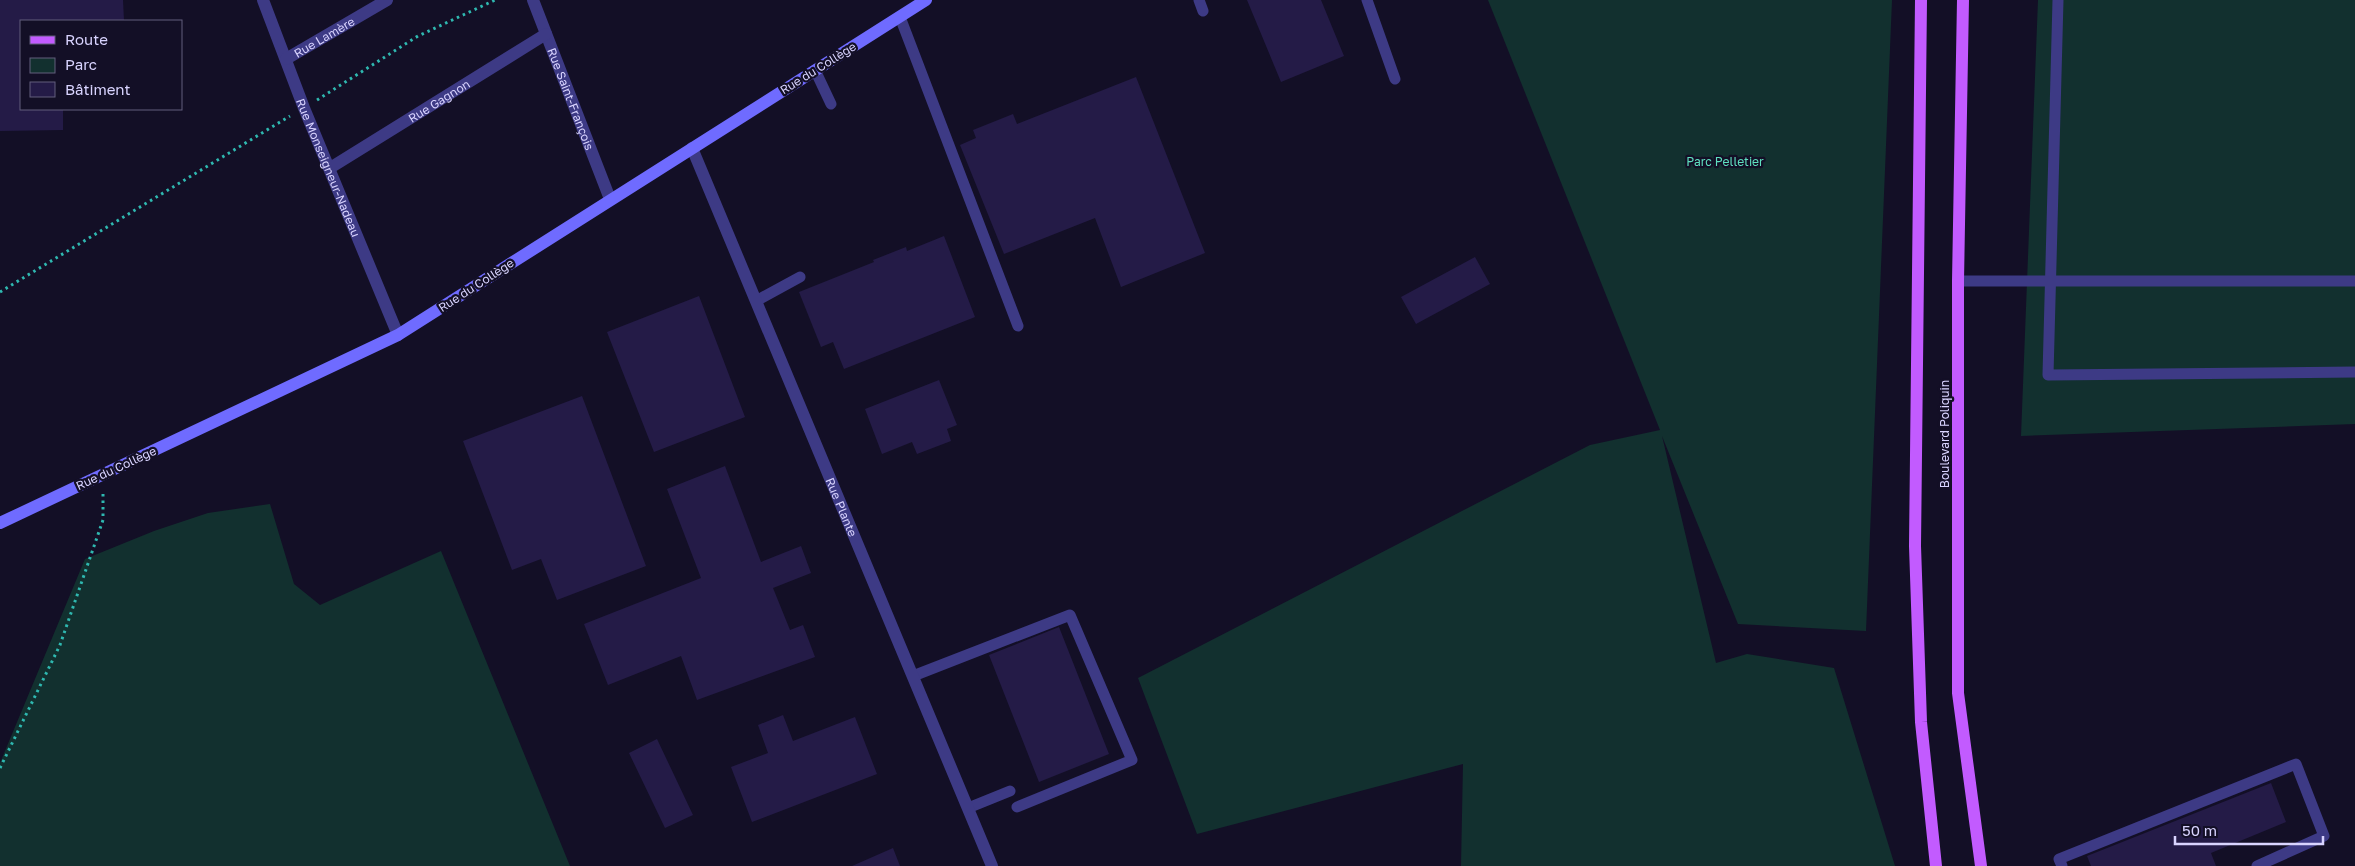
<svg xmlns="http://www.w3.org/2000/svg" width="2355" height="866" font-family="'Golos Text',sans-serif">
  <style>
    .green { fill: #12302f }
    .building { fill: #241b47 }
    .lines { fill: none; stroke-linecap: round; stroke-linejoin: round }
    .path { stroke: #2fb8b0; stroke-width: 3; stroke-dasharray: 2.5 4; stroke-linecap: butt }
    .lane { stroke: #3d3a85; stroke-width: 11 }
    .street { stroke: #3d3a85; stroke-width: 12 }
    .secondary { stroke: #6f6bff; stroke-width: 12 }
    .primary { stroke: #c25bff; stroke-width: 12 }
    .labels { text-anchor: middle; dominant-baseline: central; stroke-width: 4.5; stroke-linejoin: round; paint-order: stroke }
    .street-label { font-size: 12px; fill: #d9d4ff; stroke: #130f26 }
    .park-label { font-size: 12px; fill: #5fe0c0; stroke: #130f26 }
  </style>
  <rect width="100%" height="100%" fill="#130f26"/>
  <path class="green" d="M 1488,0 L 1892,0 L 1866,631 L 1738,624 L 1662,436 L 1716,663 L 1747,654 L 1834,668 L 1895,866 L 1461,866 L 1463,764 L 1197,834 L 1138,678 L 1590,445 L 1660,430 Z
    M 2038,0 L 2355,0 L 2355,424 L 2021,436 Z
    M 270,504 L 294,584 L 320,605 L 441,551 L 570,866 L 0,866 L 0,763 L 85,559 L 154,531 L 208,513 Z"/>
  <path class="building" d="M 0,0 L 123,0 L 124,21 L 21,21 L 21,109 L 63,109 L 63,130 L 0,131 Z
    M 1247,0 L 1321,0 L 1344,56 L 1281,82 Z
    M 1136,77 L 1205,253 L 1121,287 L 1095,218 L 1004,254 L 960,145 L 976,138 L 973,130 L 1013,114 L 1017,124 Z
    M 944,236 L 975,317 L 844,369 L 833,342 L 821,347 L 799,292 L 874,262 L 873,260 L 906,247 L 907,251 Z
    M 1475,257 L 1490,284 L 1416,324 L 1401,297 Z
    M 699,296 L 745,417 L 654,452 L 607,332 Z
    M 939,380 L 957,425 L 947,429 L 951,441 L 917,454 L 912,442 L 882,454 L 865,409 Z
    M 582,396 L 646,566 L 557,600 L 541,559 L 512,570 L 463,441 Z
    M 725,466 L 761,562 L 801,546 L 811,573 L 773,588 L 790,630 L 803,625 L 815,657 L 697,700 L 681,656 L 608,685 L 584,624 L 701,578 L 667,489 Z
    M 1059,627 L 1109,754 L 1039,782 L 989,655 Z
    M 783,715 L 793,741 L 855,717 L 877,774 L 752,822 L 731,767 L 768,753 L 758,725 Z
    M 657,739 L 693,815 L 665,828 L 629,753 Z
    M 2271,783 L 2286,822 L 2211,853 L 2216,866 L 2091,866 L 2087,856 Z
    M 893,848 L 900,866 L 852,866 Z"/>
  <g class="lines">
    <path class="path" d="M 317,100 L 418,36 L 495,0
      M 0,292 L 290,116
      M 0,768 L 60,645 L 103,520 L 103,492"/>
    <path class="lane" d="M 1199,0 L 1203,11
      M 1367,0 L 1395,79
      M 2058,0 L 2048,375 L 2355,372
      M 900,17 L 1018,326
      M 815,70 L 831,104
      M 1958,281 L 2355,281
      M 756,301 L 800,277
      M 913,676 L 1070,615 L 1132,760 L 1017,807
      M 968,808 L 1010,791
      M 2062,866 L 2059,859 L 2296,764 L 2324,836 L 2257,866"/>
    <g class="street">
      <path id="s1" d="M 263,0 L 304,108 L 398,335"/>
      <path id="s2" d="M 533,0 L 610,199"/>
      <path id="s3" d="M 286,59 L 387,0"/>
      <path id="s4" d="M 692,148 L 992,866"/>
      <path id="s5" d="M 330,168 L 546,34"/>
    </g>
    <path class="secondary" d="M 0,523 L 398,335 L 926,0"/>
    <path class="primary" d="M 1921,0 L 1915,546 L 1921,722 L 1936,866
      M 1963,0 L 1958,281 L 1958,693 L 1981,866"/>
  </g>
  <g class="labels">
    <g class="street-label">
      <text stroke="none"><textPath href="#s3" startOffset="44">Rue Lamère</textPath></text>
      <text transform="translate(818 68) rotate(-32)">Rue du Collège</text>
      <text stroke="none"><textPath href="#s2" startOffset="106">Rue Saint-François</textPath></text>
      <text stroke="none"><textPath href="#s5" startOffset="128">Rue Gagnon</textPath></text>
      <text stroke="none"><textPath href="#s1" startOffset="180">Rue Monseigneur-Nadeau</textPath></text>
      <text transform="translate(476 285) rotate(-33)">Rue du Collège</text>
      <text transform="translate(1944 434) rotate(-90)">Boulevard Poliquin</text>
      <text transform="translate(116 468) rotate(-25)">Rue du Collège</text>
      <text stroke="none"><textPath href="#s4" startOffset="389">Rue Plante</textPath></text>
    </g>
    <g class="park-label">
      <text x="1725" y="161">Parc Pelletier</text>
    </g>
  </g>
  <rect x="20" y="20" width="162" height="90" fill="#130f26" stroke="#625e7d"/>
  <rect x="30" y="36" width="25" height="8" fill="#c25bff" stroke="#625e7d"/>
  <text x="65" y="45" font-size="15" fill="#d9d4ff">Route</text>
  <rect x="30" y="58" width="25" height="15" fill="#12302f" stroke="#625e7d"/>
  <text x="65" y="70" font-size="15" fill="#d9d4ff">Parc</text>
  <rect x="30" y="82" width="25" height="15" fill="#241b47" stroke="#625e7d"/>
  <text x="65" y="95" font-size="15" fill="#d9d4ff">Bâtiment</text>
  <path d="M2175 836v8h148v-8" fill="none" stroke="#d9d4ff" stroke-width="2.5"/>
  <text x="2182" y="836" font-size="15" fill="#d9d4ff" stroke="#130f26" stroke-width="4" paint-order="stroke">50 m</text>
</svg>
